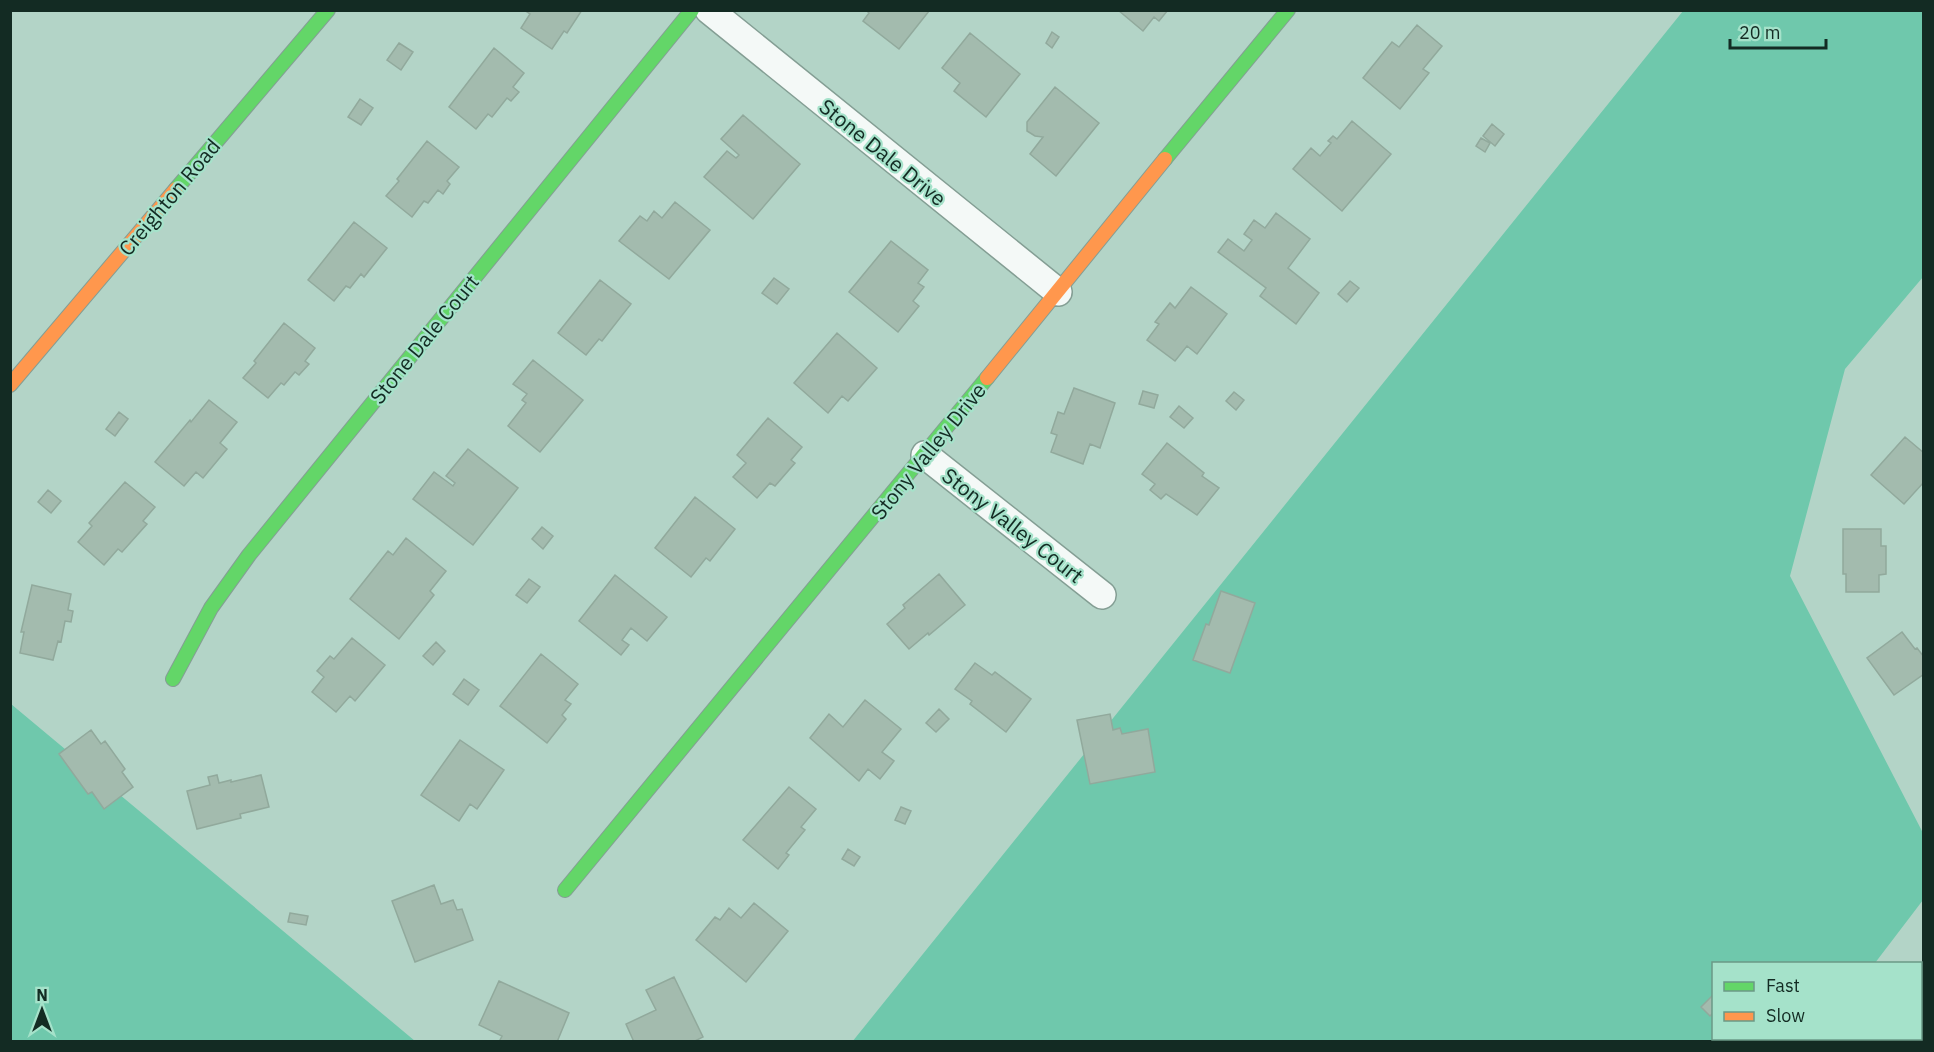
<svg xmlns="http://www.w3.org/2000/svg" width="1934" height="1052" font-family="'IBM Plex Sans',sans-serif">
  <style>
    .forest { fill: #6fc8ac }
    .building { fill: #a3bbae; stroke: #91a99c; stroke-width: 1.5 }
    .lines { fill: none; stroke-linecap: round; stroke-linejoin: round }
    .street-casing { stroke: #849e94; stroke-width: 30 }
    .fast-casing { stroke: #849e94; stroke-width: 16 }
    .slow-casing { stroke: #849e94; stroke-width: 16 }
    .street { stroke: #f4f9f7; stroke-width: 27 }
    .fast { stroke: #63d668; stroke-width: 14 }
    .slow { stroke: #ff974d; stroke-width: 14 }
    .labels { text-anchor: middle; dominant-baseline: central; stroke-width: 4.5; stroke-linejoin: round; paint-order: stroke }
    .street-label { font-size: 21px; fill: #132b23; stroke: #a5e2ca }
  </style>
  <rect width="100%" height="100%" fill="#b3d4c7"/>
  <path class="forest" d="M 1683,11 L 1923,11 L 1923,277 L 1845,369 L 1790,576 L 1923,833 L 1923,900 L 1875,963 L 1714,964 L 1714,1038 L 1818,1039 L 1816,1041 L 852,1042 Z
    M 11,704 L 415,1041 L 11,1041 Z"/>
  <path class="building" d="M 524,10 L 582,10 L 567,33 L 564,31 L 552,49 L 521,28 L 530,14 Z
    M 866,10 L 928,10 L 929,11 L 899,49 L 863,21 L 869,13 Z
    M 1118,10 L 1168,10 L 1159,21 L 1154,17 L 1143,31 Z
    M 1417,25 L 1442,46 L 1423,69 L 1429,73 L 1400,109 L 1363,78 L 1392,42 L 1399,47 Z
    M 1052,32 L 1059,37 L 1052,48 L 1046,43 Z
    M 970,33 L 1020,74 L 986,117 L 954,91 L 960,83 L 942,68 Z
    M 399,43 L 413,52 L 401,70 L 387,60 Z
    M 494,48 L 524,73 L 513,87 L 519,92 L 511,101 L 507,98 L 492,117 L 488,114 L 476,129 L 449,107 Z
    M 1055,87 L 1099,123 L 1056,176 L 1030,154 L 1043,137 L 1035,136 L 1027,131 L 1027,122 Z
    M 360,99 L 373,108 L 361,125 L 348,117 Z
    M 743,115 L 800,164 L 753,219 L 704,177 L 727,151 L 736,158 L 739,155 L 721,139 Z
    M 1352,121 L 1391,154 L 1342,211 L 1293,169 L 1311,148 L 1320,156 L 1331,143 L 1328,141 L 1333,136 L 1337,139 Z
    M 1492,124 L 1504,134 L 1495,146 L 1483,136 Z
    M 1481,138 L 1490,143 L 1485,152 L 1476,146 Z
    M 427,141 L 459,167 L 447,181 L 450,184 L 443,194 L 438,190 L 428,203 L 424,201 L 412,217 L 386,196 L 399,181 L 397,179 Z
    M 675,202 L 710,230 L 669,279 L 619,241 L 640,216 L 647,221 L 654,211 L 662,218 Z
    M 1276,213 L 1310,239 L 1288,268 L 1319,293 L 1296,324 L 1260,296 L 1266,288 L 1218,252 L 1228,239 L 1244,251 L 1252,240 L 1244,234 L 1254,220 L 1265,228 Z
    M 354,222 L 387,248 L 364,277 L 361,274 L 350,288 L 346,286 L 334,301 L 308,280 Z
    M 891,241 L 928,270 L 918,283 L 924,287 L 913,301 L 919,306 L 898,332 L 849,292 Z
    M 774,278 L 789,289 L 777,304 L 762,293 Z
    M 600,280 L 631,304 L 602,341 L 599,339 L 586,355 L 558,333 Z
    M 1350,281 L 1359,288 L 1347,302 L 1338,294 Z
    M 1191,287 L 1227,314 L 1197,354 L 1187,346 L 1175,361 L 1147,340 L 1159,324 L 1155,322 L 1170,303 L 1175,308 Z
    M 284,323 L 315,348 L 305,361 L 309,364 L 299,375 L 295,372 L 284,385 L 281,383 L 268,398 L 243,378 L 256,363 L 254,361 Z
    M 837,333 L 877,368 L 848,401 L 842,396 L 828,413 L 794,383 Z
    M 533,360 L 583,400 L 540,452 L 508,426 L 526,403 L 522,400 L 527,394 L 513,384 Z
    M 1074,388 L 1115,403 L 1100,448 L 1090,444 L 1083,464 L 1051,452 L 1057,435 L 1051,433 L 1058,412 L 1064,414 Z
    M 1143,391 L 1158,395 L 1154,408 L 1139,404 Z
    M 1234,392 L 1244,400 L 1236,410 L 1226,401 Z
    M 209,400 L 237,422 L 220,443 L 227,449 L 203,478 L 196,472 L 184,486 L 155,462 L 190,420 L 191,422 Z
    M 1179,406 L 1193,418 L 1184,428 L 1170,417 Z
    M 119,412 L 128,419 L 115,436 L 106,429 Z
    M 768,418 L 802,447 L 791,460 L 795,463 L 775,486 L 770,483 L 757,498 L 733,477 L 746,463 L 737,455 Z
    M 1905,437 L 1924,453 L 1924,482 L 1904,504 L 1871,475 Z
    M 1167,443 L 1204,473 L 1202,476 L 1219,488 L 1197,515 L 1166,494 L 1161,499 L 1150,490 L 1155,484 L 1142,474 Z
    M 468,449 L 518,488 L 473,545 L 413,499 L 434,472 L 453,486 L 455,483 L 446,476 Z
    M 125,482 L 155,507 L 143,521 L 147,524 L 122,552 L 118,549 L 104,565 L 78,542 L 92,526 L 89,523 Z
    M 48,490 L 61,501 L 51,513 L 38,502 Z
    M 695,497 L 735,529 L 710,561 L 706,558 L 691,577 L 655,548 Z
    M 542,527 L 553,536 L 543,549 L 532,539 Z
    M 1843,529 L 1881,529 L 1881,546 L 1886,546 L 1886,574 L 1879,575 L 1879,592 L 1846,592 L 1846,574 L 1843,574 Z
    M 406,538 L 446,571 L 430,591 L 434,595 L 399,639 L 350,599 L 388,551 L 393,555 Z
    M 939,574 L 965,605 L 929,635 L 928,633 L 909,649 L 887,624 L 905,608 L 903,605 Z
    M 615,575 L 667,617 L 647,641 L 631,628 L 622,640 L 629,645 L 621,655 L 579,621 Z
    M 529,579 L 540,587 L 527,603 L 516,595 Z
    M 32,585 L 71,594 L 68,610 L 73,611 L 71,622 L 65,621 L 61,642 L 58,641 L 53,660 L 20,653 L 24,632 L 21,632 Z
    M 1221,591 L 1255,603 L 1230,673 L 1193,660 L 1206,624 L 1209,625 Z
    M 1902,632 L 1915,649 L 1917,648 L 1924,657 L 1924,674 L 1894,695 L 1867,658 Z
    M 352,638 L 385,665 L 355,701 L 350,696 L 336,712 L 312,692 L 324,677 L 317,671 L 330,656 L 334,659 Z
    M 436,642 L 445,651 L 433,665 L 423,656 Z
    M 541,654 L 578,684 L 565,700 L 571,704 L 562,715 L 566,719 L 547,743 L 500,706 Z
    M 975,663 L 992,675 L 995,672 L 1031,699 L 1006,732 L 970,704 L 972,701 L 955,689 Z
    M 464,679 L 479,690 L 468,705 L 453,694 Z
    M 865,700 L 901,729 L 882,752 L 894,761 L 880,779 L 868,769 L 859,781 L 810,738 L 829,714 L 843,727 Z
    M 939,709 L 949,719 L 936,732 L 926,723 Z
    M 1110,714 L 1113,730 L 1120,728 L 1122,734 L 1148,729 L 1155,772 L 1090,784 L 1077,720 Z
    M 91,730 L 101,744 L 105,741 L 125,769 L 122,772 L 133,787 L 104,809 L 92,792 L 88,794 L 59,754 Z
    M 460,740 L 504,770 L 477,809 L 470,804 L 459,821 L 421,795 Z
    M 217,775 L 219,783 L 231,780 L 231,782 L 261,775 L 269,807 L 240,814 L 241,818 L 197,829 L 187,791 L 210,785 L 208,777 Z
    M 789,787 L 816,809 L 801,827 L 805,830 L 786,853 L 789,855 L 778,869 L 743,840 Z
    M 901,807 L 911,811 L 905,824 L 895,820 Z
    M 848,849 L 860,857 L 854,866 L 842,859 Z
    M 434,885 L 441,904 L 453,900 L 457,910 L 462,909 L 473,940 L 415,962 L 392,901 Z
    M 754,903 L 788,931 L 746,982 L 696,940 L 715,917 L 720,920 L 729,908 L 741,918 Z
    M 290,913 L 308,916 L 306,925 L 288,922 Z
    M 674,977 L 703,1037 L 693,1042 L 634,1042 L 626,1024 L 656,1010 L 646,990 Z
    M 499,981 L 569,1013 L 557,1042 L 499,1042 L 502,1036 L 479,1025 Z
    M 1714,994 L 1714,1012 L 1710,1016 L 1701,1007 Z"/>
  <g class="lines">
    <defs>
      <path id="street" d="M 709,10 L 1058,292
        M 925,455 L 1102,595"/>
      <path id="fast" d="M 1165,159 L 1288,10
        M 176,189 L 328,10
        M 173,679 L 211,608 L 249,555 L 692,10
        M 565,890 L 987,378"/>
      <path id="slow" d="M 987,378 L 1165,159
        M 10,385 L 176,189"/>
    </defs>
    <use href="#street" class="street-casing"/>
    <use href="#fast" class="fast-casing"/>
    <use href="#slow" class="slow-casing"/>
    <use href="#street" class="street"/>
    <use href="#fast" class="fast"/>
    <use href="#slow" class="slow"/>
  </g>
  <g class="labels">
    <g class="street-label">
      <text transform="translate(883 152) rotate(39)">Stone Dale Drive</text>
      <text transform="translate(169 197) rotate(-50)">Creighton Road</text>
      <text transform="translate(424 339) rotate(-51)">Stone Dale Court</text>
      <text transform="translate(928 451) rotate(-51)">Stony Valley Drive</text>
      <text transform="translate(1013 525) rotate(38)">Stony Valley Court</text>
    </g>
  </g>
  <rect width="1934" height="1052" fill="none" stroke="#132b23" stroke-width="24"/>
  <rect x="1712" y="962" width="210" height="78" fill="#a5e2ca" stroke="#6b9987" stroke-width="1.5"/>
  <rect x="1724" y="982" width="30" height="9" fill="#63d668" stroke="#6b9987" stroke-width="1.5"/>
  <text x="1766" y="992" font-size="18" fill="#132b23">Fast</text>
  <rect x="1724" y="1012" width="30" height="9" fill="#ff974d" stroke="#6b9987" stroke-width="1.5"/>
  <text x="1766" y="1022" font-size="18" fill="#132b23">Slow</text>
  <g transform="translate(42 1010)" stroke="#a5e2ca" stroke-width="4.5" paint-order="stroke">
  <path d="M0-4.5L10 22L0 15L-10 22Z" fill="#132b23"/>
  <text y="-9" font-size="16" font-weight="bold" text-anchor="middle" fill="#132b23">N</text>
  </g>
  <path d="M1730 39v9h96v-9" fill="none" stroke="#132b23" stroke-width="3"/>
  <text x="1739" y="39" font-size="18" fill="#132b23" stroke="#a5e2ca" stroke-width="4.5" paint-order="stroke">20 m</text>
</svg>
